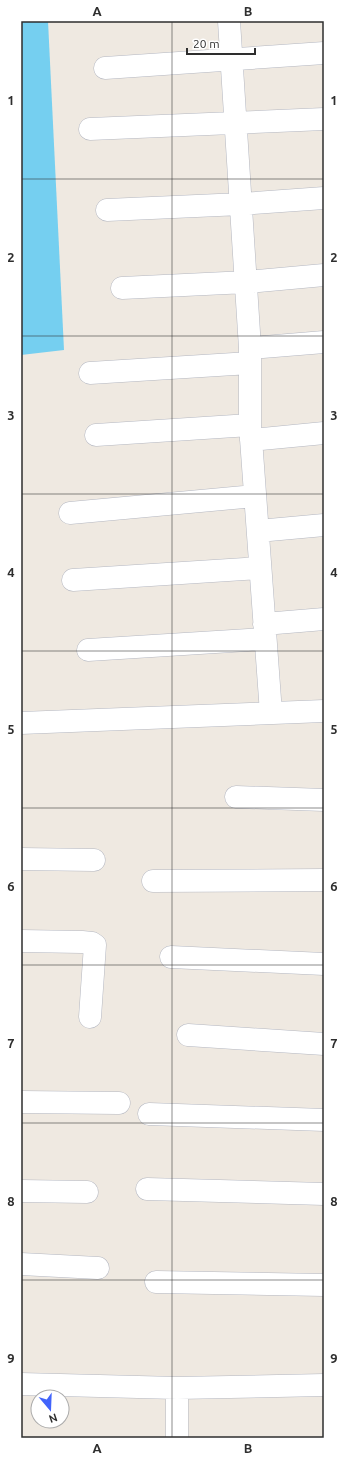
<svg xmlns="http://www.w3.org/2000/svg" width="345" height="1459" font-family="Ubuntu,sans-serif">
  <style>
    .water { fill: #75cff0 }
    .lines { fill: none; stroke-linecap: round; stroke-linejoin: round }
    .minor-casing { stroke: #b4b7c1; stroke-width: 23 }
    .minor { stroke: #fff; stroke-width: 22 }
    .grid { fill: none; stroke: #2e2e2e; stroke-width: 1; stroke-opacity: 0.55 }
    .neatline { fill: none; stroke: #2e2e2e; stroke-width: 1.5 }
    .grid-label { font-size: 13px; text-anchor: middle; font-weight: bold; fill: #2e2e2e }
  </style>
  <rect width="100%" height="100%" fill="#efe9e1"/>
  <path class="water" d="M 21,21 L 48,21 L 64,350 L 21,355 Z"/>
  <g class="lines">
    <defs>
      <path id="minor" d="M 229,21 L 250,348 L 250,425 L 271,713
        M 105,68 L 324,53
        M 90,129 L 324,119
        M 107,210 L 241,204 L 324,198
        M 122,288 L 247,282 L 324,275
        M 250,348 L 324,342
        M 90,373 L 250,363
        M 96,435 L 250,425
        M 251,440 L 324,433
        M 70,513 L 255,496
        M 258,531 L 324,525
        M 73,580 L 260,568
        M 264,624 L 324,619
        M 88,650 L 265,639
        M 21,723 L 324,711
        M 236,797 L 324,800
        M 21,859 L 94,860
        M 153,881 L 324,880
        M 21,941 L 82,942 L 92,943 L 95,945 L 90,1017
        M 171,957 L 324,964
        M 188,1035 L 324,1044
        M 21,1102 L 119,1103
        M 149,1114 L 324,1120
        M 147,1189 L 324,1194
        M 21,1191 L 87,1192
        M 21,1264 L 98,1268
        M 156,1282 L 324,1285
        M 21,1384 L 177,1388 L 324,1385
        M 177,1438 L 177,1388"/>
    </defs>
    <use href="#minor" class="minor-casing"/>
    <use href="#minor" class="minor"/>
  </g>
  <path class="grid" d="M 172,21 L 172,1438M 21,179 L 324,179M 21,336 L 324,336M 21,494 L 324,494M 21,651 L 324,651M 21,808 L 324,808M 21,965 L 324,965M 21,1123 L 324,1123M 21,1280 L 324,1280"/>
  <rect width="345" height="1459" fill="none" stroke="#ffffff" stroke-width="44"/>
  <g transform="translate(50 1409) rotate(161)"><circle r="19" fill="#ffffff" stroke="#ababab"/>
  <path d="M0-3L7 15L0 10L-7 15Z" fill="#4264fb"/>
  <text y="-6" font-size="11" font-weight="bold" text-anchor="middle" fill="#2e2e2e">N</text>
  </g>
  <path d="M187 48v6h68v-6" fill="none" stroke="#2e2e2e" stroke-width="2"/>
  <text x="193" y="48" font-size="12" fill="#2e2e2e" stroke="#ffffff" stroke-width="3" paint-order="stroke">20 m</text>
  <rect x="22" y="22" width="301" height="1415" class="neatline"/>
  <g class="grid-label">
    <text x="97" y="16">A</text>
    <text x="248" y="16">B</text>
    <text x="11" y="105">1</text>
    <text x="334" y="105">1</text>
    <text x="11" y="262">2</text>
    <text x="334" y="262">2</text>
    <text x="11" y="420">3</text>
    <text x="334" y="420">3</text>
    <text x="11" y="577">4</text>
    <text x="334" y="577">4</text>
    <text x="11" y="734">5</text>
    <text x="334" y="734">5</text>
    <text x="11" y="891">6</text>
    <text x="334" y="891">6</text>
    <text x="11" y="1048">7</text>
    <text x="334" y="1048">7</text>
    <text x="11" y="1206">8</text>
    <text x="334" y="1206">8</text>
    <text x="11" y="1363">9</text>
    <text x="334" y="1363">9</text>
    <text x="97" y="1453">A</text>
    <text x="248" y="1453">B</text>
  </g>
</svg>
